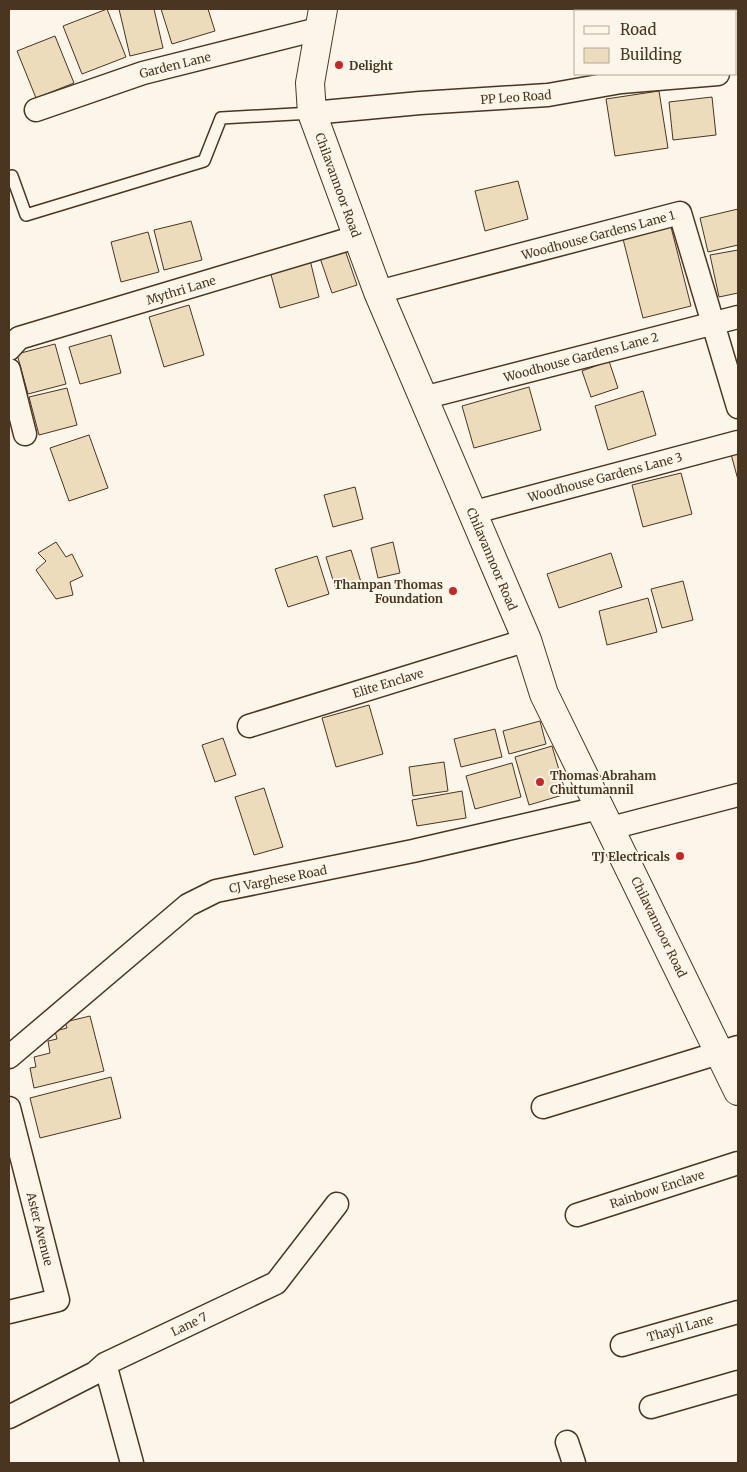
<svg xmlns="http://www.w3.org/2000/svg" width="747" height="1472" font-family="Merriweather,serif">
  <style>
    .building { fill: #ecdcbc; stroke: #4a3520 }
    .lines { fill: none; stroke-linecap: round; stroke-linejoin: round }
    .lane-casing { stroke: #4a3520; stroke-width: 14 }
    .street-casing { stroke: #4a3520; stroke-width: 25 }
    .secondary-casing { stroke: #4a3520; stroke-width: 30 }
    .path { stroke: #7f6f5c; stroke-width: 3; stroke-dasharray: 4 2.5; stroke-linecap: butt }
    .lane { stroke: #fbf6e9; stroke-width: 11 }
    .street { stroke: #fbf6e9; stroke-width: 22 }
    .secondary { stroke: #fbf6e9; stroke-width: 28 }
    .poi-dot { fill: #c62828; stroke: #fbf6e9; stroke-width: 2 }
    .labels { text-anchor: middle; dominant-baseline: central; stroke-width: 4; stroke-linejoin: round; paint-order: stroke }
    .street-label { font-size: 12px; fill: #4a3520; stroke: #fbf6e9 }
    .poi-label { font-size: 12px; font-weight: bold; fill: #4a3520; stroke: #fbf6e9; text-anchor: start }
  </style>
  <rect width="100%" height="100%" fill="#fbf6e9"/>
  <path class="building" d="M 107,9 L 126,57 L 82,74 L 63,26 Z
    M 119,9 L 154,9 L 163,48 L 130,56 Z
    M 161,9 L 208,9 L 215,31 L 172,44 Z
    M 653,9 L 695,9 L 696,11 L 653,11 Z
    M 55,36 L 74,83 L 36,98 L 17,51 Z
    M 659,91 L 668,148 L 615,156 L 606,99 Z
    M 712,97 L 716,135 L 673,140 L 669,102 Z
    M 518,181 L 528,219 L 485,231 L 475,191 Z
    M 738,209 L 738,245 L 708,252 L 700,218 Z
    M 191,221 L 202,260 L 164,270 L 154,230 Z
    M 671,227 L 691,306 L 643,318 L 623,239 Z
    M 148,232 L 159,272 L 121,282 L 111,242 Z
    M 345,250 L 357,285 L 332,293 L 320,258 Z
    M 738,250 L 738,293 L 719,297 L 710,255 Z
    M 310,260 L 319,297 L 280,308 L 270,271 Z
    M 189,305 L 204,355 L 164,367 L 149,317 Z
    M 111,335 L 121,373 L 80,384 L 69,347 Z
    M 55,344 L 66,384 L 28,394 L 17,354 Z
    M 609,361 L 618,388 L 591,397 L 582,371 Z
    M 529,387 L 541,430 L 474,448 L 462,406 Z
    M 67,388 L 77,425 L 39,435 L 29,397 Z
    M 643,391 L 656,435 L 608,450 L 595,406 Z
    M 89,435 L 108,488 L 69,501 L 50,448 Z
    M 738,452 L 738,480 L 731,454 Z
    M 681,473 L 692,514 L 643,527 L 632,485 Z
    M 355,487 L 363,519 L 333,527 L 324,495 Z
    M 56,542 L 66,557 L 72,554 L 83,576 L 70,582 L 73,595 L 56,599 L 36,570 L 46,561 L 38,553 Z
    M 393,542 L 400,573 L 378,578 L 371,548 Z
    M 351,550 L 361,582 L 336,590 L 326,557 Z
    M 611,553 L 622,587 L 559,608 L 547,574 Z
    M 317,556 L 329,594 L 288,607 L 275,569 Z
    M 683,581 L 693,620 L 662,628 L 651,589 Z
    M 648,598 L 657,632 L 607,645 L 599,611 Z
    M 369,705 L 383,754 L 336,767 L 322,718 Z
    M 540,721 L 546,744 L 509,754 L 503,731 Z
    M 495,729 L 502,757 L 461,767 L 454,739 Z
    M 223,738 L 236,775 L 215,782 L 202,745 Z
    M 552,746 L 566,794 L 529,805 L 515,757 Z
    M 444,762 L 448,791 L 413,796 L 409,767 Z
    M 512,763 L 521,797 L 475,809 L 466,776 Z
    M 264,788 L 283,847 L 254,855 L 235,797 Z
    M 462,791 L 466,818 L 417,826 L 412,800 Z
    M 90,1016 L 104,1071 L 34,1088 L 30,1068 L 36,1067 L 34,1057 L 50,1053 L 48,1041 L 57,1039 L 55,1031 L 67,1028 L 65,1022 Z
    M 111,1077 L 121,1118 L 40,1138 L 30,1098 Z"/>
  <g class="lines">
    <defs>
      <path id="lane" d="M 9,177 L 12,176 L 26,215 L 204,161 L 221,118 L 312,113"/>
      <path id="street" d="M 36,110 L 143,73 L 318,29
        M 312,113 L 420,103 L 548,95 L 621,82 L 718,74
        M 378,292 L 680,213 L 738,407
        M 9,349 L 19,338 L 356,237
        M 9,370 L 25,434
        M 423,398 L 738,317
        M 471,513 L 738,442
        M 249,726 L 527,640
        M 611,828 L 738,795
        M 9,1057 L 188,905 L 216,891 L 413,851 L 599,808
        M 543,1107 L 738,1047
        M 9,1108 L 58,1300 L 9,1312
        M 577,1215 L 738,1163
        M 622,1345 L 738,1312
        M 651,1407 L 738,1382
        M 9,1417 L 95,1373 L 105,1364
        M 567,1442 L 574,1463
        M 132,1463 L 105,1364 L 276,1283 L 337,1204"/>
      <path id="secondary" d="M 323,9 L 310,83 L 312,113 L 378,292 L 527,640 L 544,694 L 738,1091"/>
    </defs>
    <use href="#lane" class="lane-casing"/>
    <use href="#street" class="street-casing"/>
    <use href="#secondary" class="secondary-casing"/>
    <path class="path" d="M 702,9 L 703,11"/>
    <use href="#lane" class="lane"/>
    <use href="#street" class="street"/>
    <use href="#secondary" class="secondary"/>
  </g>
  <g class="poi-dot">
    <circle cx="339" cy="65" r="5"/>
    <circle cx="453" cy="591" r="5"/>
    <circle cx="540" cy="782" r="5"/>
    <circle cx="680" cy="856" r="5"/>
  </g>
  <g class="labels">
    <g class="street-label">
      <text transform="translate(175 65) rotate(-14)">Garden Lane</text>
      <text transform="translate(516 97) rotate(-4)">PP Leo Road</text>
      <text transform="translate(338 185) rotate(70)">Chilavannoor Road</text>
      <text transform="translate(598 235) rotate(-15)">Woodhouse Gardens Lane 1</text>
      <text transform="translate(181 290) rotate(-17)">Mythri Lane</text>
      <text transform="translate(581 357) rotate(-15)">Woodhouse Gardens Lane 2</text>
      <text transform="translate(605 477) rotate(-15)">Woodhouse Gardens Lane 3</text>
      <text transform="translate(492 559) rotate(67)">Chilavannoor Road</text>
      <text transform="translate(388 683) rotate(-17)">Elite Enclave</text>
      <text transform="translate(278 879) rotate(-11)">CJ Varghese Road</text>
      <text transform="translate(659 927) rotate(64)">Chilavannoor Road</text>
      <text transform="translate(657 1189) rotate(-18)">Rainbow Enclave</text>
      <text transform="translate(40 1229) rotate(76)">Aster Avenue</text>
      <text transform="translate(189 1324) rotate(-26)">Lane 7</text>
      <text transform="translate(680 1328) rotate(-16)">Thayil Lane</text>
    </g>
    <g class="poi-label">
      <text x="349" y="65">Delight</text>
      <text x="443" y="584" text-anchor="end">Thampan Thomas<tspan x="443" dy="14">Foundation</tspan></text>
      <text x="550" y="775">Thomas Abraham<tspan x="550" dy="14">Chuttumannil</tspan></text>
      <text x="670" y="856" text-anchor="end">TJ Electricals</text>
    </g>
  </g>
  <rect width="747" height="1472" fill="none" stroke="#4a3520" stroke-width="20"/>
  <rect x="574" y="10" width="162" height="65" fill="#fbf6e9" stroke="#b4a999"/>
  <rect x="584" y="26" width="25" height="8" fill="#fbf6e9" stroke="#b4a999"/>
  <text x="620" y="35" font-size="15" fill="#4a3520">Road</text>
  <rect x="584" y="48" width="25" height="15" fill="#ecdcbc" stroke="#b4a999"/>
  <text x="620" y="60" font-size="15" fill="#4a3520">Building</text>
</svg>
